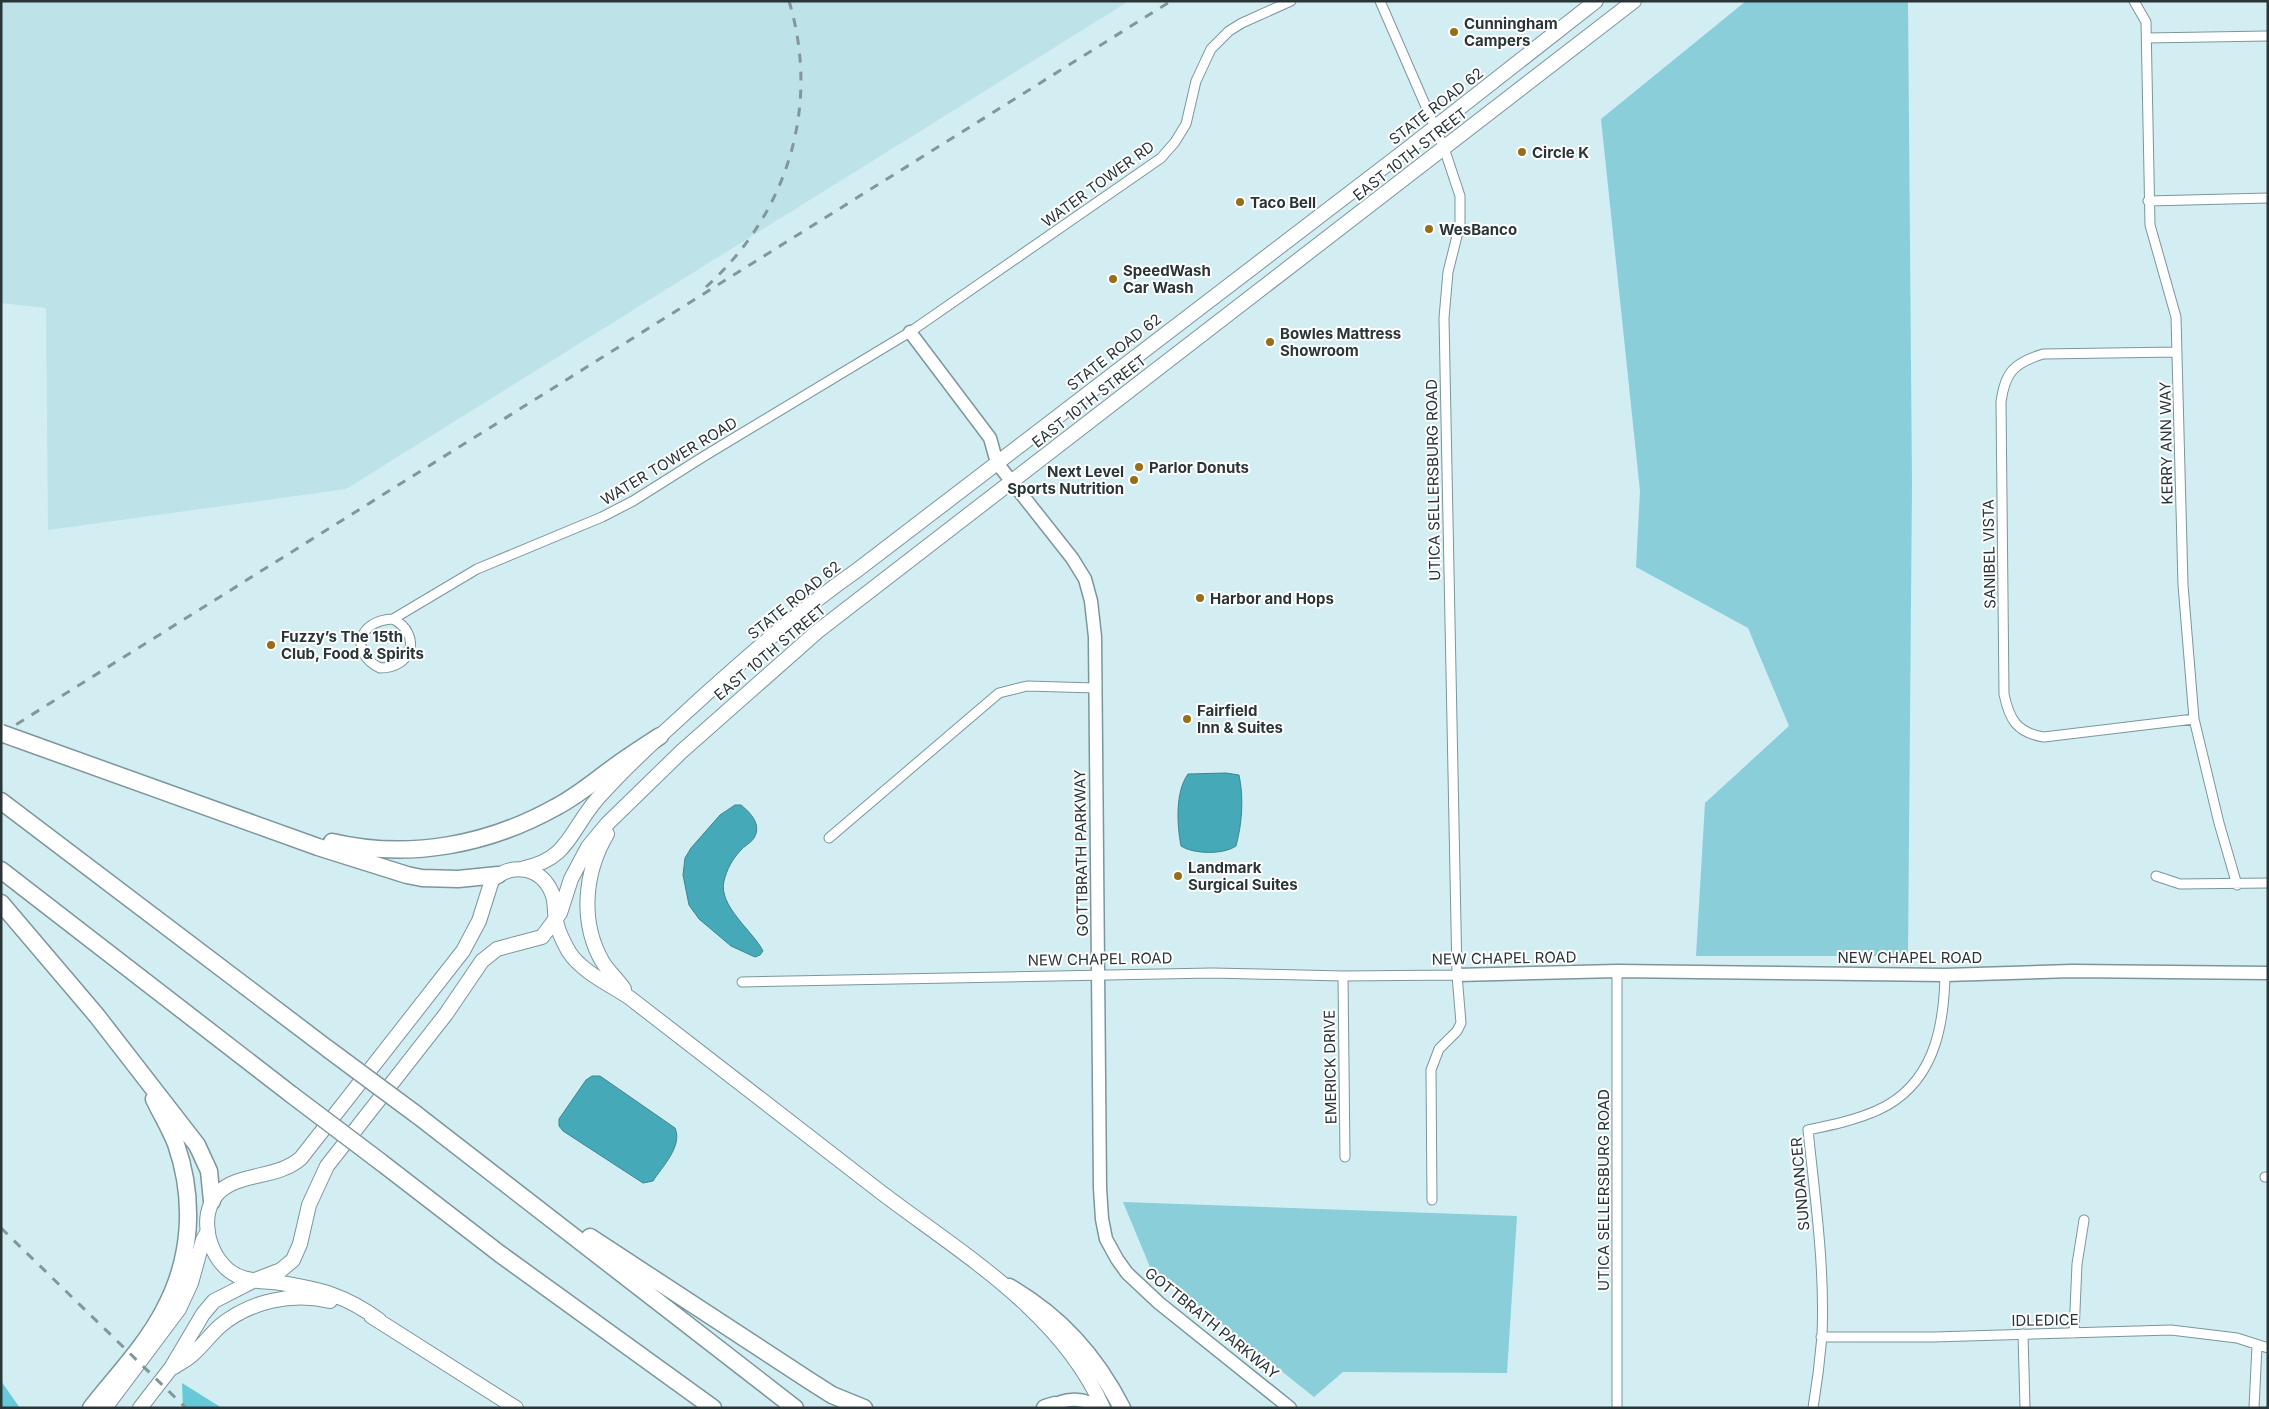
<svg xmlns="http://www.w3.org/2000/svg" width="2269" height="1409" font-family="Inter,sans-serif">
  <style>
    .built { fill: #bde2e8 }
    .green { fill: #8aced9 }
    .forest { fill: #67c8d7 }
    .water { fill: #45a9b8; stroke: #3d8691 }
    .lines { fill: none; stroke-linecap: round; stroke-linejoin: round }
    .street-casing { stroke: #7c969b; stroke-width: 11 }
    .secondary-casing { stroke: #7c969b; stroke-width: 15 }
    .primary-casing { stroke: #7c969b; stroke-width: 16 }
    .highway-casing { stroke: #7c969b; stroke-width: 19 }
    .street { stroke: #fff; stroke-width: 9 }
    .secondary { stroke: #fff; stroke-width: 12 }
    .primary { stroke: #fff; stroke-width: 14 }
    .highway { stroke: #fff; stroke-width: 16 }
    .rail { stroke: #83979a; stroke-width: 3; stroke-dasharray: 9 9; stroke-linecap: butt }
    .highway-bridge-casing { stroke: #7c969b; stroke-width: 19; stroke-linecap: butt }
    .highway-bridge { stroke: #fff; stroke-width: 16 }
    .poi-dot { fill: #976d1a; stroke: #fff; stroke-width: 2 }
    .labels { text-anchor: middle; dominant-baseline: central; stroke-width: 4; stroke-linejoin: round; paint-order: stroke }
    .poi-label { font-size: 15px; font-weight: bold; fill: #2a3537; stroke: #fff; text-anchor: start }
    .street-label { font-size: 15px; fill: #2a3537; stroke: #fff }
  </style>
  <rect width="100%" height="100%" fill="#d2eef2"/>
  <path class="built" d="M 1,1 L 1129,1 L 346,489 L 48,530 L 46,308 L 1,303 Z"/>
  <path class="green" d="M 1746,1 L 1908,1 L 1912,485 L 1908,956 L 1696,956 L 1705,803 L 1789,726 L 1748,628 L 1636,567 L 1640,491 L 1601,119 Z
    M 1123,1202 L 1517,1216 L 1507,1373 L 1343,1372 L 1314,1397 L 1150,1267 Z"/>
  <path class="forest" d="M 1,1381 L 20,1408 L 1,1408 Z
    M 182,1383 L 222,1408 L 183,1408 Z"/>
  <path class="water" d="M 1226,773 L 1239,775 C 1244,798 1242,824 1236,846 C 1223,855 1193,854 1181,846 C 1177,825 1175,792 1188,774 Z
    M 735,805 L 741,805 C 751,813 762,825 754,838 C 751,843 744,846 740,851 C 732,860 727,869 724,881 C 718,906 753,931 763,951 L 760,955 L 755,957 L 731,946 L 699,919 L 689,905 L 683,875 L 685,858 L 691,848 L 720,815 Z
    M 592,1076 L 600,1076 L 675,1128 C 683,1146 662,1167 653,1181 L 643,1183 L 563,1131 L 559,1126 L 559,1119 L 586,1080 Z"/>
  <g class="lines">
    <defs>
      <path id="street" d="M 1380,1 L 1444,148 L 1460,196 L 1460,224 L 1448,272 L 1444,318 L 1457,975 L 1461,1023 L 1457,1031 L 1439,1049 L 1431,1070 L 1432,1200
        M 2134,1 L 2146,22 L 2150,225 L 2176,317 L 2183,585 L 2194,719 L 2219,823 L 2237,885
        M 2147,38 L 2268,36
        M 2148,201 L 2268,198
        M 2177,352 L 2043,354 C 2014,363 2005,372 2001,402 L 2004,694 C 2009,719 2017,733 2044,737 L 2194,719
        M 393,619 C 422,634 413,668 380,668 C 348,652 359,620 393,619 L 477,569 L 602,517 L 633,501 L 706,455 L 910,332 L 1161,158 L 1175,142 L 1186,124 L 1196,81 L 1211,49 L 1229,31 L 1242,23 L 1291,1
        M 829,838 L 999,693 L 1027,686 L 1095,688
        M 2156,876 L 2180,884 L 2268,883
        M 1617,971 L 1617,1408
        M 1343,976 L 1345,1157
        M 742,982 L 1212,973 L 1343,976 L 1457,975
        M 2265,1177 L 2268,1177
        M 2074,1333 L 2077,1264 L 2084,1220
        M 2023,1334 L 2025,1408
        M 1821,1337 L 1934,1337 L 2171,1330 L 2237,1338 L 2268,1348
        M 1813,1408 C 1817,1384 1820,1360 1822,1336 C 1825,1267 1815,1198 1808,1130 C 1832,1125 1856,1120 1878,1110 C 1933,1085 1944,1029 1945,975
        M 2254,1408 L 2257,1346"/>
      <path id="secondary" d="M 910,332 L 990,438 L 997,463 L 1072,558 L 1085,579 L 1091,601 L 1095,637 L 1100,1188 L 1102,1219 L 1106,1239 L 1117,1259 L 1127,1273 L 1159,1303 L 1290,1408
        M 1457,975 L 1617,971 L 1945,975 L 2072,971 L 2268,973
        M 1052,1408 C 1064,1396 1086,1398 1099,1408"/>
      <path id="primary" d="M 607,834 C 584,873 580,922 602,961 C 608,971 617,979 624,989
        M 524,868 C 569,859 570,830 598,798 C 631,761 670,727 707,693 C 755,650 803,608 856,571 L 1406,150 L 1596,1
        M 371,1316 L 516,1408
        M 379,1320 C 345,1295 322,1290 281,1283 C 267,1281 249,1282 236,1275 C 210,1262 196,1217 218,1193 C 239,1172 278,1179 301,1158 L 463,951 L 479,921 L 492,880 C 513,862 541,867 552,893 C 556,902 554,911 556,920 C 557,930 564,943 569,952 C 582,972 611,985 630,998 C 713,1062 796,1126 878,1190 C 959,1252 1061,1311 1103,1408
        M 174,1367 C 180,1363 188,1359 193,1354 C 203,1345 210,1335 220,1326 C 250,1301 292,1292 330,1301
        M 105,1408 L 179,1309 L 191,1283 L 203,1240 L 208,1231
        M 140,1408 L 171,1368 L 203,1314 L 214,1301 L 255,1280 L 281,1270 L 293,1260 L 300,1244 L 309,1205 L 327,1166 L 446,1014 L 482,961 L 497,949 L 542,937 L 560,913 L 571,879 L 588,847 L 607,824 L 681,752 L 818,631 L 1634,1"/>
      <path id="highway" d="M 37,746 L 318,847 L 407,875 L 422,878 L 458,879 L 498,875
        M 1,801 L 328,1049
        M 332,842 C 409,860 488,845 556,807 C 579,795 598,778 618,764 C 632,754 646,745 660,736
        M 1,870 L 292,1095
        M 1,903 L 97,1016 L 197,1145 L 209,1171 L 212,1201
        M 417,1115 L 795,1408
        M 382,1163 L 500,1254 L 713,1408
        M 590,1237 L 810,1381 L 832,1395 L 864,1408
        M 1009,1287 C 1060,1317 1095,1355 1122,1408
        M 91,1408 C 116,1376 146,1345 164,1310 C 192,1258 195,1199 176,1144 C 170,1128 161,1114 154,1099
        M 1045,1408 L 1055,1405"/>
    </defs>
    <use href="#street" class="street-casing"/>
    <use href="#secondary" class="secondary-casing"/>
    <use href="#primary" class="primary-casing"/>
    <use href="#highway" class="highway-casing"/>
    <use href="#street" class="street"/>
    <use href="#secondary" class="secondary"/>
    <use href="#primary" class="primary"/>
    <use href="#highway" class="highway"/>
    <path class="rail" d="M 706,287 C 787,214 821,107 789,1
      M 1,734 L 1171,1
      M 1,1228 L 186,1408"/>
    <defs>
      <path id="highway-bridge" d="M 1,733 L 37,746
        M 328,1049 L 417,1115
        M 292,1095 L 382,1163"/>
    </defs>
    <use href="#highway-bridge" class="highway-bridge-casing"/>
    <use href="#highway-bridge" class="highway-bridge"/>
  </g>
  <g class="poi-dot">
    <circle cx="1454" cy="32" r="5"/>
    <circle cx="1522" cy="152" r="5"/>
    <circle cx="1240" cy="202" r="5"/>
    <circle cx="1429" cy="229" r="5"/>
    <circle cx="1113" cy="279" r="5"/>
    <circle cx="1270" cy="342" r="5"/>
    <circle cx="1139" cy="467" r="5"/>
    <circle cx="1134" cy="480" r="5"/>
    <circle cx="1200" cy="598" r="5"/>
    <circle cx="271" cy="645" r="5"/>
    <circle cx="1187" cy="719" r="5"/>
    <circle cx="1178" cy="876" r="5"/>
  </g>
  <g class="labels">
    <g class="poi-label">
      <text x="1464" y="23">Cunningham<tspan x="1464" dy="17">Campers</tspan></text>
      <text x="1532" y="152">Circle K</text>
      <text x="1250" y="202">Taco Bell</text>
      <text x="1439" y="229">WesBanco</text>
      <text x="1123" y="270">SpeedWash<tspan x="1123" dy="17">Car Wash</tspan></text>
      <text x="1280" y="333">Bowles Mattress<tspan x="1280" dy="17">Showroom</tspan></text>
      <text x="1149" y="467">Parlor Donuts</text>
      <text x="1124" y="471" text-anchor="end">Next Level<tspan x="1124" dy="17">Sports Nutrition</tspan></text>
      <text x="1210" y="598">Harbor and Hops</text>
      <text x="281" y="636">Fuzzy’s The 15th<tspan x="281" dy="17">Club, Food &amp; Spirits</tspan></text>
      <text x="1197" y="710">Fairfield<tspan x="1197" dy="17">Inn &amp; Suites</tspan></text>
      <text x="1188" y="867">Landmark<tspan x="1188" dy="17">Surgical Suites</tspan></text>
    </g>
    <g class="street-label">
      <text transform="translate(1436 106) rotate(-38)">STATE ROAD 62</text>
      <text transform="translate(1410 154) rotate(-38)">EAST 10TH STREET</text>
      <text transform="translate(1098 184) rotate(-36)">WATER TOWER RD</text>
      <text transform="translate(1114 352) rotate(-38)">STATE ROAD 62</text>
      <text transform="translate(1089 401) rotate(-38)">EAST 10TH STREET</text>
      <text transform="translate(2166 443) rotate(-91)">KERRY ANN WAY</text>
      <text transform="translate(669 461) rotate(-31)">WATER TOWER ROAD</text>
      <text transform="translate(1433 480) rotate(-91)">UTICA SELLERSBURG ROAD</text>
      <text transform="translate(1989 554) rotate(-91)">SANIBEL VISTA</text>
      <text transform="translate(794 600) rotate(-39)">STATE ROAD 62</text>
      <text transform="translate(770 652) rotate(-40)">EAST 10TH STREET</text>
      <text transform="translate(1081 853) rotate(-91)">GOTTBRATH PARKWAY</text>
      <text x="1910" y="957">NEW CHAPEL ROAD</text>
      <text transform="translate(1504 958) rotate(-1)">NEW CHAPEL ROAD</text>
      <text transform="translate(1100 959) rotate(-1)">NEW CHAPEL ROAD</text>
      <text transform="translate(1330 1067) rotate(-91)">EMERICK DRIVE</text>
      <text transform="translate(1800 1184) rotate(-95)">SUNDANCER</text>
      <text transform="translate(1603 1190) rotate(-90)">UTICA SELLERSBURG ROAD</text>
      <text transform="translate(2045 1320) rotate(-1)">IDLEDICE</text>
      <text transform="translate(1212 1323) rotate(39)">GOTTBRATH PARKWAY</text>
    </g>
  </g>
  <rect width="2269" height="1409" fill="none" stroke="#2a3537" stroke-width="5"/>
</svg>
